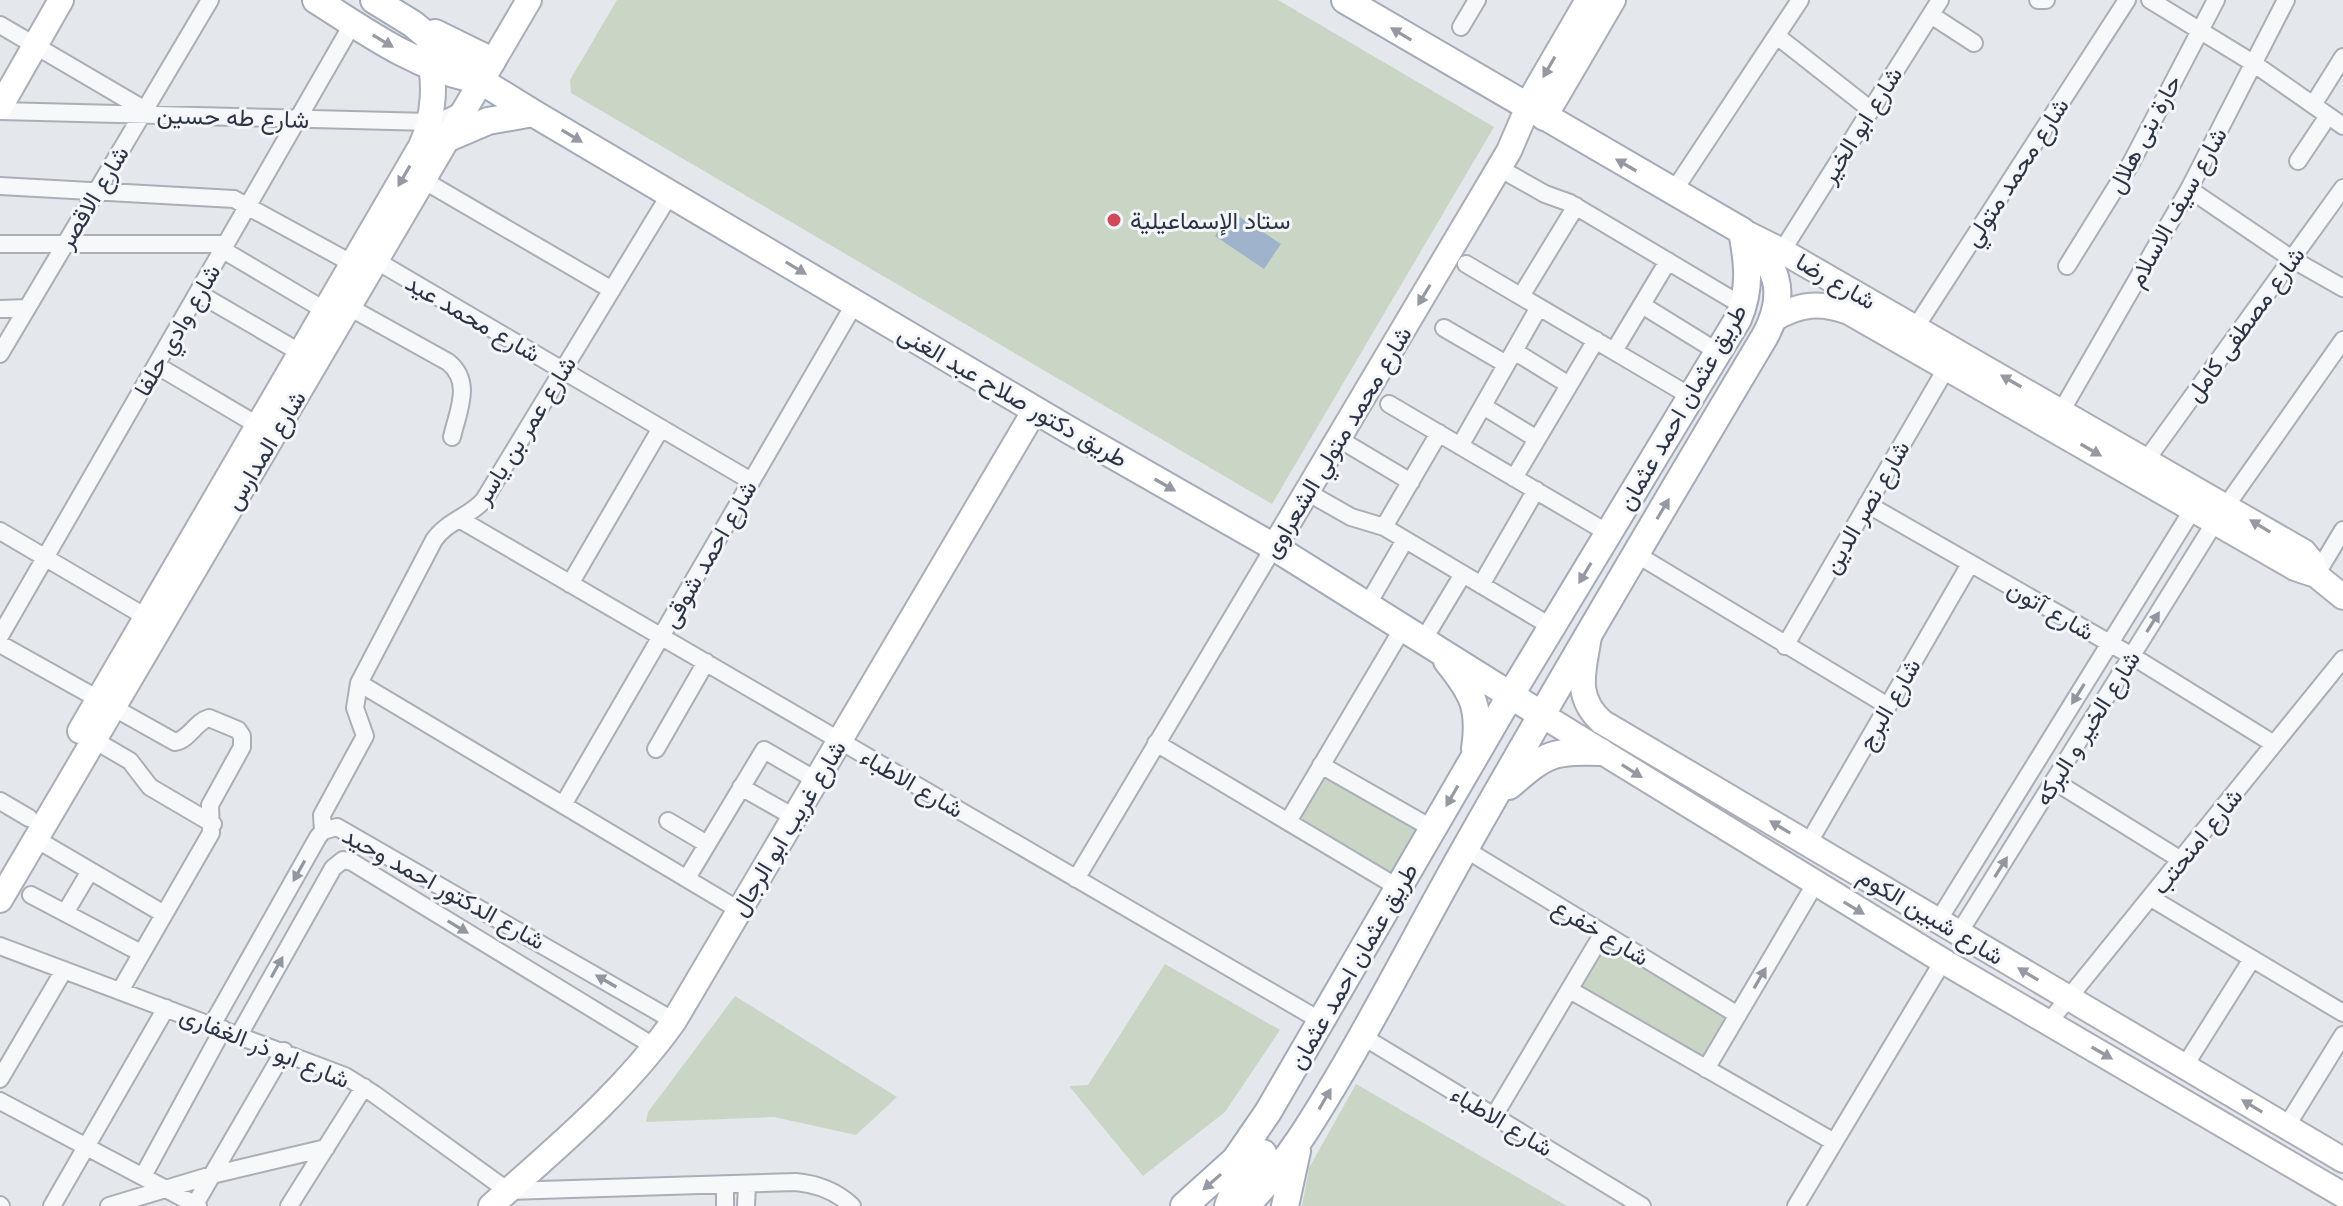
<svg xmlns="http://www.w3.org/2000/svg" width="2343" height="1206" font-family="Poppins,Vazirmatn,sans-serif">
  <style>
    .green { fill: #c9d6c5 }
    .water { fill: #9fb4cc }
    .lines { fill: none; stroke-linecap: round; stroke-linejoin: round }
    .street-casing { stroke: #a9aeb7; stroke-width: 20 }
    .secondary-casing { stroke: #a9aeb7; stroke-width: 28 }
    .primary-casing { stroke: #a3abb8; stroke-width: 30 }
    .street { stroke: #f7f8fa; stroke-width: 16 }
    .secondary { stroke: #fff; stroke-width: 24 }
    .primary { stroke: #fff; stroke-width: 26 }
    .oneway { fill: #959aa2 }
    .oneway2 { fill: #9196a0 }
    .poi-dot { fill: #d1495b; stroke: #f4f6f9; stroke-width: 3 }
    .labels { text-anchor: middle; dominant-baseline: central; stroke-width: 6; stroke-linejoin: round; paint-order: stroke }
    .street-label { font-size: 24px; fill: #2b3445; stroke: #f4f6f9 }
    .poi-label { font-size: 24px; fill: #2b3445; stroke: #f4f6f9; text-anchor: start }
  </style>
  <rect width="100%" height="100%" fill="#e4e7ec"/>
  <path class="green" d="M 617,0 L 1278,0 L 1494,127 L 1272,504 L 571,93 L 570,80 Z
    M 1321,768 L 1424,826 L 1393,881 L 1291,820 Z
    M 1603,937 L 1735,1015 L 1705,1066 L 1573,990 Z
    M 1165,964 L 1280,1030 L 1225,1112 L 1143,1176 L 1069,1086 L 1088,1085 Z
    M 735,996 L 897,1097 L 856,1135 L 774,1117 L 646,1122 L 648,1112 Z
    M 1356,1084 L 1567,1206 L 1302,1206 L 1309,1168 Z"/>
  <path class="water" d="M 1232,212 L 1281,244 L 1264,269 L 1215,236 Z"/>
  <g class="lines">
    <defs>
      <path id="street" d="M 2038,0 L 2046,0
        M 2150,0 L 2253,63 L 2343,126
        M 1931,15 L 1974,43
        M 0,25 L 145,110
        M 1461,27 L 1477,0
        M 1777,36 L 1871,110
        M 2313,105 L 2343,57
        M 0,111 L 430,122 L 447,118 L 464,109
        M 2298,161 L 2328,116
        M 1499,168 L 1545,194 L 1570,203 L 1743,306
        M 423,180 L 612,290
        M 0,186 L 234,199 L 353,264
        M 2189,189 L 2292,259 L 2343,288
        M 1673,192 L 1800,0
        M 0,244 L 226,244
        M 223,250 L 326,311
        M 1782,251 L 1940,0
        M 370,257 L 751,481
        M 1466,264 L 1690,396
        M 2067,266 L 2131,163 L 2216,0
        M 198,293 L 301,353
        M 1521,296 L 1576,206
        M 1642,305 L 1718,352
        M 349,307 L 448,362 C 473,382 458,411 452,437
        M 0,309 L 27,308
        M 1444,328 L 1506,364
        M 1910,336 L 2127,0
        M 1514,351 L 1569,385
        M 1614,351 L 1668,261
        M 0,354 L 210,0
        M 156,365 L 259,426
        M 1389,404 L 1608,533
        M 1483,406 L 1537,439
        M 2062,410 L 2189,189 L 2286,0
        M 1339,439 L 1411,482
        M 1460,446 L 1539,307
        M 2147,459 L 2343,188
        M 1514,478 L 1596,340
        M 1307,492 L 1351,517 L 1384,527 L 1552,627
        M 1867,504 L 2132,656 L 2274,744
        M 2226,506 L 2343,340
        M 461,520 L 1321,1021
        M 1384,527 L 1439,433
        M 0,531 L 146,617
        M 1636,554 L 1888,706
        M 2316,575 L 2343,530
        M 570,584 L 661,428
        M 1481,585 L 1536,490
        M 1368,604 L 1405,540
        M 0,636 L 353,23
        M 1424,639 L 1463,574
        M 0,644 L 175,742 C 190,739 195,722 209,718 L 238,730 L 242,736 L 242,747 L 210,805 L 211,833 L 120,991
        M 1785,646 L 1947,367
        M 359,683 L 739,910
        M 94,740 L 130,761 L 150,787 L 213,824
        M 1156,743 L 1399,888
        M 656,749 L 706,662
        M 1321,765 L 1433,829
        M 2054,781 L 2181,860
        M 741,787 L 794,817
        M 0,801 L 29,818
        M 563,805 L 855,303
        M 1289,820 L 1404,626
        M 668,821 L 707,844
        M 323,831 L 322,815 L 365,736 L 355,708 L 359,683 L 434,540 C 447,521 469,517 484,500 L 670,194
        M 36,839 L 164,914
        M 1808,844 L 1970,564
        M 1465,849 L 1738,1015
        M 687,878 L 764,750 L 816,780
        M 1076,879 L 1274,547
        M 31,895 L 141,953
        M 2151,898 L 2343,1013
        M 65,913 L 90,871
        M 1938,921 L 2193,509
        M 1959,933 L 2215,522
        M 0,946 L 345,1076 L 374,1094 L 508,1191 L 796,1182 C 818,1184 836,1191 852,1206
        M 1570,990 L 1834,1142
        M 2049,1022 L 2343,659
        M 212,1025 L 318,837 L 323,831 L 337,827 L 674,1021
        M 239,1035 L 333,868 L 343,860 L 352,862 L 655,1047
        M 1362,1036 L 1642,1206
        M 2184,1067 L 2252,959
        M 1706,1069 L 1815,884
        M 0,1079 L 64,970
        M 0,1101 L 198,1206
        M 1494,1116 L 1603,933
        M 2286,1127 L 2343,1035
        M 143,1176 L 223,1029
        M 0,1205 L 1,1206
        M 52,1206 L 166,1008
        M 109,1206 L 212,1175 L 326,1148
        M 194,1206 L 284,1051
        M 289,1206 L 364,1087
        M 725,1206 L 725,1185
        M 746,1206 L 747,1184
        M 1796,1206 L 1943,961"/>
      <path id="secondary" d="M 0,107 L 61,0
        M 1544,118 L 1613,0
        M 1746,233 L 1782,251 L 2304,552 L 2313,563 L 2316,575
        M 1774,319 C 1800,303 1821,302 1849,312 L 2295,568 L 2316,575 L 2343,597
        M 1274,547 L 1509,151 L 1534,93 L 1588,0
        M 1589,636 C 1584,670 1573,696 1602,722 L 2343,1160
        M 1542,715 L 1943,961 L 2343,1195
        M 80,731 L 421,146 C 434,117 437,80 427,51
        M 0,900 L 529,0
        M 491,1206 C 556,1148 623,1093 674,1021 L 1035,410"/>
      <path id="primary" d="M 316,0 C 364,30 413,66 469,78
        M 374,0 L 413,24 L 481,81 L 533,113 L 1069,430 L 1274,547 L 1542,715
        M 435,33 L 492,61
        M 446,139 L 488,121 L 533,113
        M 1447,661 C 1473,693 1481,708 1475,749
        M 1509,786 C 1547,753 1551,751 1601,752
        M 1184,1206 L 1235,1160 L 1268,1112 L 1510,696 L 1738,319 C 1751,289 1748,263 1742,231
        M 1228,1206 L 1234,1190 L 1263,1153
        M 1245,1206 C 1288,1164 1316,1115 1346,1064 C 1388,992 1425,919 1466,847 C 1563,675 1664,506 1765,336 C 1789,291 1777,265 1742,231 L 1345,0
        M 1285,1206 L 1297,1151"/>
    </defs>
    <use href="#street" class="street-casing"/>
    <use href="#secondary" class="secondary-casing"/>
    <use href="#primary" class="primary-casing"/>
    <use href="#street" class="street"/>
    <use href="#secondary" class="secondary"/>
    <use href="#primary" class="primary"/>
  </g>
  <defs><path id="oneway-solid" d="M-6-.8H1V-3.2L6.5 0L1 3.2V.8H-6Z" transform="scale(2)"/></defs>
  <g class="oneway">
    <use href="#oneway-solid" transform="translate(1401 34) rotate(-149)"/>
    <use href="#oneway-solid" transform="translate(383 41) rotate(31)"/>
    <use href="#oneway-solid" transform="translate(1549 67) rotate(120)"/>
    <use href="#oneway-solid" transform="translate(572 136) rotate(31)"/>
    <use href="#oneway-solid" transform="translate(1626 165) rotate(-150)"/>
    <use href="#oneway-solid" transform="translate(404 176) rotate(120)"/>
    <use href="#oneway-solid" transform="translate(796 268) rotate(31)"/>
    <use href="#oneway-solid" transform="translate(1424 295) rotate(121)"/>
    <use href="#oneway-solid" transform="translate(2011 381) rotate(-150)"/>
    <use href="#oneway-solid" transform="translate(2091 450) rotate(30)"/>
    <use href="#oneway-solid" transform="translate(1165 485) rotate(30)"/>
    <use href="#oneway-solid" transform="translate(1663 509) rotate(-59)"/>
    <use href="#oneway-solid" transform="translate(2260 526) rotate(-149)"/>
    <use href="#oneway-solid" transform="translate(1585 573) rotate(121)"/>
    <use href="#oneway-solid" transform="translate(1632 771) rotate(32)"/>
    <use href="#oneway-solid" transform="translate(1452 796) rotate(120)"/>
    <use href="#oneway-solid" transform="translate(1780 827) rotate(-149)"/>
    <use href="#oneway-solid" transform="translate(1854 908) rotate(31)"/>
    <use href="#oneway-solid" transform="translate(2028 974) rotate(-149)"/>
    <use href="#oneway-solid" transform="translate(2102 1053) rotate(30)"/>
    <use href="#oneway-solid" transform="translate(1325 1099) rotate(-60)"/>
    <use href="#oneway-solid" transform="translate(2252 1106) rotate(-149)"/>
    <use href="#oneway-solid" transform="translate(1212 1182) rotate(139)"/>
  </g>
  <g class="oneway2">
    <use href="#oneway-solid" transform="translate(2153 622) rotate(-58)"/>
    <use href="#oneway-solid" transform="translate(2078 694) rotate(122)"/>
    <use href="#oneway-solid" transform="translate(2001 867) rotate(-58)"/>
    <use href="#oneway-solid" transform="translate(299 871) rotate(119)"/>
    <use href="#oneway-solid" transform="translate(458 927) rotate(31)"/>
    <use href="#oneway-solid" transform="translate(277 967) rotate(-61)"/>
    <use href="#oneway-solid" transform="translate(1760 978) rotate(-60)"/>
    <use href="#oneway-solid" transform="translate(606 981) rotate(-150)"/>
  </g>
  <circle class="poi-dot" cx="1114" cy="220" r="8"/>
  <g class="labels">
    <g class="street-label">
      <text transform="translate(233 117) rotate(2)">شارع طه حسين</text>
      <text transform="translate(1861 125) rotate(-58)">شارع ابو الخير</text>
      <text transform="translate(2144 134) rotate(-62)">حارة بنى هلال</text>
      <text transform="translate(2016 172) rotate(-57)">شارع محمد متولي</text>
      <text transform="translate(93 197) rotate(-59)">شارع الاقصر</text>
      <text transform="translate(2177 207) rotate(-61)">شارع سيف الاسلام</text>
      <text transform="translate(1836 281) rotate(30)">شارع رضا</text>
      <text transform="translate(473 318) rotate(30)">شارع محمد عيد</text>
      <text transform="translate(2245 324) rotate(-54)">شارع مصطفى كامل</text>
      <text transform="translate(177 330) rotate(-60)">شارع وادي حلفا</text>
      <text transform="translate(1013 396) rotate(30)">طريق دكتور صلاح عبد الغنى</text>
      <text transform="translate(1682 407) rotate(-60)">طريق عثمان احمد عثمان</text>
      <text transform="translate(525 430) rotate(-58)">شارع عمر بن ياسر</text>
      <text transform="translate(1337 442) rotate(-59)">شارع محمد متولي الشعراوى</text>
      <text transform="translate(265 450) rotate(-59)">شارع المدارس</text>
      <text transform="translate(1866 507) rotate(-60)">شارع نصر الدين</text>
      <text transform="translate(709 554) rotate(-60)">شارع احمد شوقى</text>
      <text transform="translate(2051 610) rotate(30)">شارع آتون</text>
      <text transform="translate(1889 704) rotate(-60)">شارع البرج</text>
      <text transform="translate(2087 728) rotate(-58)">شارع الخير و البركه</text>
      <text transform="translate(912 783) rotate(30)">شارع الاطباء</text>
      <text transform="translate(788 828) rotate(-59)">شارع غريب ابو الرجال</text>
      <text transform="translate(2197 841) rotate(-51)">شارع امنحتب</text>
      <text transform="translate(444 888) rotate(29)">شارع الدكتور احمد وحيد</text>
      <text transform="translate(1931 916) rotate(31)">شارع شبين الكوم</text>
      <text transform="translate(1601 932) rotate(31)">شارع خفرع</text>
      <text transform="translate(1353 966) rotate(-60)">طريق عثمان احمد عثمان</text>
      <text transform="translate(265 1047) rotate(22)">شارع ابو ذر الغفارى</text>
      <text transform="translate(1502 1121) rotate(31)">شارع الاطباء</text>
    </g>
    <g class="poi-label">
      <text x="1130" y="220">ستاد الإسماعيلية</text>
    </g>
  </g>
</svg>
